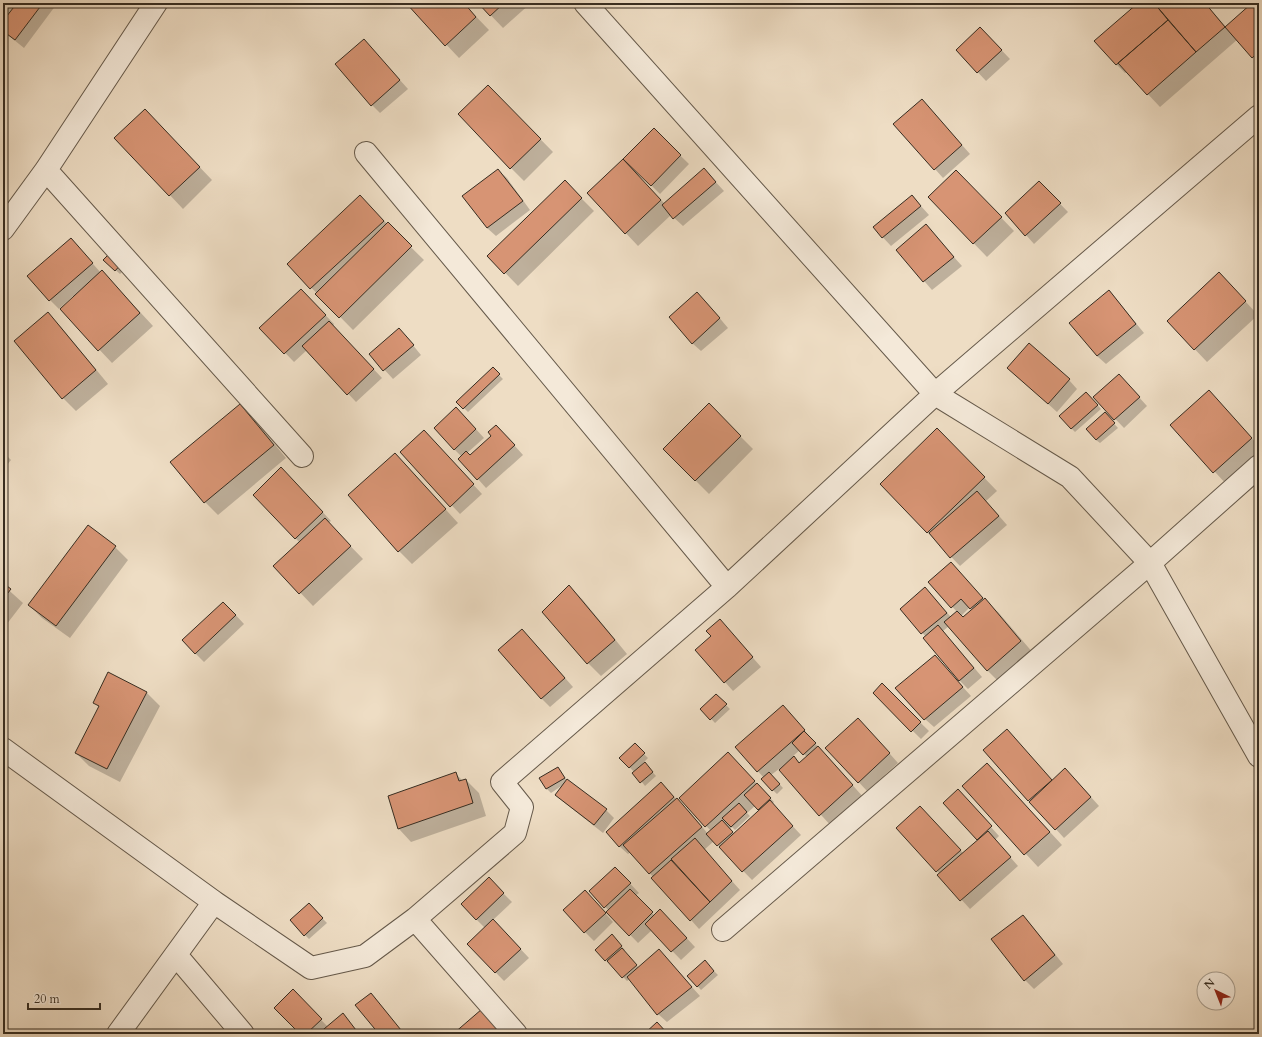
<svg xmlns="http://www.w3.org/2000/svg" width="1262" height="1037" font-family="Cardo,serif">
  <style>
    .shadow { fill: #0003; fill-rule: evenodd }
    .building { fill: #d79474; stroke: #372d21 }
    .lines { fill: none; stroke-linecap: round; stroke-linejoin: round }
    .minor-casing { stroke: #65594a; stroke-width: 24 }
    .minor { stroke: #f4e9d9; stroke-width: 22 }
  </style>
  <rect width="100%" height="100%" fill="#eeddc4"/>
  <filter id="stains"><feTurbulence type="fractalNoise" baseFrequency=".005" numOctaves="4"/><feColorMatrix values="0 0 0 0 .2 0 0 0 0 .09 0 0 0 0 .02 0 0 0 .5 -.17"/></filter>
  <radialGradient id="worn" r=".72"><stop offset=".6" stop-color="#630" stop-opacity="0"/><stop offset="1" stop-color="#630" stop-opacity=".3"/></radialGradient>
  <path class="shadow" d="M 3,3 L 54,3 L 56,5 L 24,48 L 3,31 L 3,23 L 4,21 L 3,21 Z
    M 407,3 L 463,3 L 489,30 L 459,58 Z
    M 479,3 L 531,3 L 503,28 Z
    M 1139,3 L 1205,3 L 1226,27 L 1253,3 L 1259,3 L 1259,63 L 1238,39 L 1160,107 L 1127,72 L 1125,73 L 1117,65 L 1096,41 Z
    M 989,37 L 1010,59 L 986,81 L 957,50 Z
    M 364,40 L 408,89 L 380,113 L 372,105 Z
    M 488,86 L 553,152 L 524,181 L 511,168 Z
    M 930,109 L 970,154 L 943,178 L 895,124 Z
    M 145,110 L 212,180 L 183,209 L 116,138 Z
    M 654,130 L 689,164 L 660,194 L 630,164 L 628,166 L 665,204 L 712,178 L 724,191 L 683,226 L 671,215 L 638,246 L 588,193 L 624,160 Z
    M 498,170 L 507,178 L 530,210 L 496,236 L 487,228 Z
    M 565,182 L 594,211 L 518,286 L 489,256 Z
    M 1039,182 L 1068,212 L 1034,244 L 1026,235 Z
    M 969,184 L 1014,231 L 987,257 L 929,197 Z
    M 912,196 L 929,215 L 891,246 L 874,228 Z
    M 373,210 L 424,260 L 353,330 L 288,264 Z
    M 926,226 L 962,266 L 932,290 L 897,250 Z
    M 71,239 L 101,273 L 102,272 L 115,285 L 153,326 L 112,363 L 61,309 L 74,297 L 73,296 L 59,309 L 50,300 Z
    M 104,260 L 126,268 L 120,274 Z
    M 1232,287 L 1258,315 L 1207,362 L 1168,321 Z
    M 1109,291 L 1117,300 L 1144,333 L 1106,364 L 1097,356 Z
    M 310,299 L 334,324 L 333,326 L 382,378 L 356,402 L 307,350 L 294,362 L 261,328 Z
    M 706,302 L 728,328 L 701,351 L 692,343 Z
    M 48,314 L 61,327 L 108,384 L 76,411 L 63,398 Z
    M 407,338 L 421,355 L 393,379 L 370,354 Z
    M 493,369 L 503,379 L 468,412 L 458,402 Z
    M 1017,376 L 1069,380 L 1077,389 L 1057,412 Z
    M 1127,384 L 1147,406 L 1124,428 L 1094,397 Z
    M 1090,397 L 1101,409 L 1075,432 L 1071,428 Z
    M 240,405 L 253,418 L 286,458 L 218,515 L 205,502 Z
    M 709,405 L 753,449 L 709,494 L 664,449 Z
    M 1222,405 L 1259,446 L 1259,456 L 1227,485 L 1172,425 Z
    M 465,417 L 484,438 L 467,453 L 471,457 L 505,435 L 523,455 L 486,488 L 478,479 L 462,457 L 454,449 Z
    M 1109,418 L 1118,428 L 1100,443 L 1096,440 Z
    M 432,440 L 482,494 L 460,514 L 401,452 Z
    M 950,442 L 997,491 L 986,501 L 1007,525 L 960,566 L 881,484 Z
    M 3,452 L 11,460 L 3,470 Z
    M 395,454 L 458,523 L 412,564 L 399,551 Z
    M 290,477 L 331,521 L 328,523 L 363,559 L 313,606 L 275,566 L 300,543 L 254,495 Z
    M 88,526 L 115,547 L 128,560 L 70,638 L 42,618 L 29,605 Z
    M 959,572 L 984,600 L 998,612 L 1034,654 L 1000,683 L 987,670 L 949,626 L 943,631 L 982,677 L 968,689 L 959,680 L 926,637 L 901,609 L 925,589 L 951,617 L 957,612 L 930,582 ZM 970,607 L 973,610 L 963,618 L 961,616 Z
    M 3,585 L 23,603 L 3,629 Z
    M 569,586 L 582,599 L 627,654 L 601,676 L 588,663 L 543,612 Z
    M 232,611 L 244,624 L 204,662 L 195,653 Z
    M 720,620 L 761,667 L 733,691 L 725,682 L 712,636 Z
    M 531,639 L 573,687 L 550,707 L 542,699 Z
    M 943,665 L 971,696 L 934,727 L 925,719 Z
    M 109,674 L 147,693 L 160,706 L 120,782 L 89,766 L 76,753 L 100,708 L 94,702 Z
    M 882,685 L 929,731 L 921,739 L 874,693 Z
    M 716,695 L 730,709 L 715,723 L 702,709 Z
    M 791,715 L 812,739 L 812,740 L 865,799 L 833,828 L 779,769 L 771,775 L 783,788 L 777,794 L 762,780 L 764,778 L 737,748 ZM 800,750 L 807,757 L 800,763 L 793,756 Z
    M 867,728 L 898,763 L 867,791 L 827,748 Z
    M 1015,739 L 1053,781 L 1074,778 L 1099,806 L 1064,838 L 984,750 Z
    M 635,745 L 648,758 L 639,767 L 640,768 L 649,768 L 656,776 L 645,786 L 635,773 L 621,758 Z
    M 987,764 L 1062,845 L 1038,867 L 963,786 Z
    M 741,767 L 774,802 L 772,804 L 801,835 L 752,880 L 714,841 L 704,850 L 740,890 L 699,929 L 631,852 L 628,854 L 619,846 L 669,792 L 690,812 L 708,834 L 711,831 L 680,798 ZM 755,806 L 760,811 L 735,834 L 730,829 L 732,827 L 735,830 L 750,816 L 747,813 Z
    M 558,768 L 566,779 L 606,810 L 614,818 L 603,833 L 565,803 L 556,795 L 563,785 L 551,793 L 547,789 L 541,779 Z
    M 456,774 L 463,781 L 466,780 L 479,793 L 486,816 L 411,842 L 399,829 L 389,796 Z
    M 966,799 L 999,836 L 995,840 L 1018,866 L 970,909 L 939,875 L 940,874 L 897,828 L 928,816 L 964,854 L 979,840 L 944,803 Z
    M 624,877 L 639,893 L 635,896 L 655,916 L 669,919 L 695,947 L 681,960 L 652,930 L 638,943 L 608,912 L 609,911 L 591,891 Z
    M 497,887 L 512,902 L 493,920 L 529,958 L 504,981 L 468,944 L 485,928 L 476,919 Z
    M 594,900 L 613,922 L 594,941 L 585,932 Z
    M 309,905 L 327,923 L 309,939 L 305,935 Z
    M 1023,916 L 1031,925 L 1063,964 L 1034,989 L 1025,980 L 993,939 Z
    M 616,940 L 625,950 L 624,951 L 639,968 L 659,950 L 700,996 L 667,1022 L 658,1014 L 630,979 L 627,981 L 597,950 Z
    M 705,962 L 718,975 L 701,990 L 688,976 Z
    M 293,991 L 328,1027 L 343,1015 L 360,1034 L 301,1034 Z
    M 371,995 L 379,1003 L 404,1034 L 380,1034 Z"/>
  <path class="building" d="M 17,3 L 43,3 L 15,40 L 3,31 L 3,21 Z
    M 406,3 L 464,3 L 476,17 L 445,46 Z
    M 478,3 L 504,3 L 490,16 Z
    M 1138,3 L 1154,3 L 1168,20 L 1116,65 L 1094,41 Z
    M 1154,3 L 1205,3 L 1225,27 L 1196,52 Z
    M 1252,3 L 1259,3 L 1259,52 L 1252,58 L 1225,27 Z
    M 1168,20 L 1196,52 L 1147,95 L 1118,63 Z
    M 980,27 L 1002,50 L 977,73 L 956,50 Z
    M 364,39 L 400,80 L 371,106 L 335,64 Z
    M 488,85 L 541,139 L 510,169 L 458,114 Z
    M 922,99 L 962,145 L 934,170 L 893,124 Z
    M 145,109 L 200,167 L 169,196 L 114,138 Z
    M 654,128 L 681,155 L 651,186 L 623,159 Z
    M 623,159 L 661,200 L 625,234 L 587,193 Z
    M 704,168 L 716,182 L 673,219 L 662,205 Z
    M 498,169 L 523,201 L 487,228 L 462,196 Z
    M 956,170 L 1002,217 L 973,244 L 928,197 Z
    M 565,180 L 582,198 L 504,274 L 487,256 Z
    M 1039,181 L 1061,203 L 1025,236 L 1005,213 Z
    M 360,195 L 384,221 L 310,289 L 287,264 Z
    M 912,195 L 921,206 L 882,238 L 873,227 Z
    M 388,222 L 412,246 L 339,318 L 315,294 Z
    M 926,224 L 954,257 L 923,282 L 896,250 Z
    M 71,238 L 93,263 L 49,301 L 27,276 Z
    M 111,252 L 122,263 L 115,271 L 103,260 Z
    M 102,270 L 140,313 L 98,351 L 60,309 Z
    M 1219,272 L 1246,301 L 1194,350 L 1167,321 Z
    M 301,289 L 326,315 L 284,354 L 259,328 Z
    M 1109,290 L 1136,324 L 1097,356 L 1069,323 Z
    M 697,292 L 720,318 L 692,344 L 669,317 Z
    M 48,312 L 96,370 L 62,399 L 14,341 Z
    M 329,321 L 374,369 L 347,395 L 302,346 Z
    M 399,328 L 414,345 L 383,371 L 369,354 Z
    M 1029,343 L 1070,379 L 1048,404 L 1007,368 Z
    M 493,367 L 500,374 L 463,409 L 456,402 Z
    M 1119,374 L 1140,397 L 1114,420 L 1093,397 Z
    M 1209,390 L 1252,438 L 1213,473 L 1170,425 Z
    M 1086,392 L 1098,405 L 1071,429 L 1059,416 Z
    M 709,403 L 741,436 L 695,481 L 663,449 Z
    M 240,404 L 274,445 L 204,503 L 170,462 Z
    M 456,407 L 476,429 L 454,450 L 434,428 Z
    M 1105,412 L 1115,423 L 1096,440 L 1086,429 Z
    M 496,425 L 515,445 L 477,480 L 458,459 L 466,451 L 470,455 L 491,436 L 488,432 Z
    M 937,428 L 985,477 L 927,533 L 880,484 Z
    M 424,430 L 474,484 L 450,507 L 400,452 Z
    M 395,453 L 446,509 L 398,552 L 348,495 Z
    M 281,467 L 323,512 L 295,539 L 253,495 Z
    M 977,491 L 999,516 L 950,558 L 929,533 Z
    M 325,518 L 351,546 L 299,594 L 273,566 Z
    M 88,525 L 116,546 L 56,626 L 28,605 Z
    M 951,562 L 983,598 L 970,609 L 961,599 L 951,608 L 928,582 Z
    M 3,583 L 11,589 L 3,599 Z
    M 569,585 L 615,640 L 587,664 L 542,612 Z
    M 925,587 L 947,613 L 921,634 L 900,609 Z
    M 985,598 L 1021,641 L 987,671 L 944,622 L 957,611 L 963,617 Z
    M 223,602 L 236,615 L 195,654 L 182,640 Z
    M 720,619 L 753,657 L 724,683 L 695,650 L 711,636 L 706,631 Z
    M 938,625 L 974,668 L 959,681 L 923,638 Z
    M 522,629 L 565,678 L 541,699 L 498,650 Z
    M 935,655 L 963,687 L 924,720 L 895,688 Z
    M 108,672 L 147,692 L 107,769 L 75,753 L 99,706 L 93,703 Z
    M 882,683 L 921,722 L 911,732 L 873,693 Z
    M 716,694 L 727,704 L 710,720 L 700,709 Z
    M 783,705 L 805,730 L 757,772 L 735,747 Z
    M 858,718 L 890,753 L 858,783 L 825,748 Z
    M 1007,729 L 1052,780 L 1028,801 L 983,750 Z
    M 804,731 L 816,743 L 803,755 L 792,743 Z
    M 635,743 L 645,753 L 629,768 L 619,758 Z
    M 818,746 L 853,785 L 819,816 L 779,770 L 794,756 L 799,763 Z
    M 728,752 L 755,781 L 705,827 L 679,798 Z
    M 645,762 L 653,772 L 640,783 L 632,773 Z
    M 987,763 L 1050,832 L 1024,855 L 962,786 Z
    M 558,767 L 565,778 L 546,789 L 539,778 Z
    M 1065,768 L 1091,797 L 1055,830 L 1029,802 Z
    M 456,772 L 459,781 L 466,779 L 473,803 L 398,829 L 388,796 Z
    M 769,772 L 780,784 L 772,791 L 761,779 Z
    M 567,779 L 607,809 L 594,825 L 555,795 Z
    M 661,782 L 674,797 L 619,847 L 606,832 Z
    M 757,783 L 771,798 L 758,810 L 744,795 Z
    M 958,789 L 992,826 L 977,840 L 943,803 Z
    M 677,798 L 702,827 L 649,874 L 623,845 Z
    M 770,800 L 793,826 L 742,872 L 719,847 Z
    M 739,803 L 747,812 L 731,827 L 722,818 Z
    M 920,806 L 961,850 L 936,872 L 896,828 Z
    M 722,820 L 733,832 L 717,846 L 706,834 Z
    M 988,831 L 1011,857 L 960,901 L 937,875 Z
    M 695,838 L 732,881 L 710,902 L 671,859 Z
    M 671,860 L 710,902 L 690,921 L 651,878 Z
    M 615,867 L 631,883 L 604,908 L 589,891 Z
    M 489,877 L 504,893 L 476,920 L 461,904 Z
    M 630,889 L 653,912 L 629,936 L 606,912 Z
    M 585,890 L 606,913 L 584,933 L 563,910 Z
    M 309,903 L 323,918 L 304,936 L 290,920 Z
    M 660,909 L 687,938 L 671,952 L 645,924 Z
    M 1023,915 L 1055,955 L 1024,981 L 991,939 Z
    M 493,919 L 521,949 L 495,973 L 467,944 Z
    M 612,934 L 622,946 L 605,961 L 595,950 Z
    M 622,948 L 637,965 L 622,978 L 607,961 Z
    M 659,949 L 692,987 L 657,1015 L 627,977 Z
    M 705,960 L 714,971 L 697,987 L 687,976 Z
    M 293,989 L 322,1019 L 306,1034 L 300,1034 L 274,1008 Z
    M 371,993 L 401,1030 L 396,1034 L 379,1034 L 355,1005 Z
    M 482,1009 L 503,1034 L 453,1034 Z
    M 343,1013 L 359,1034 L 318,1034 Z
    M 657,1022 L 668,1034 L 644,1034 Z"/>
  <g class="lines">
    <defs>
      <path id="minor" d="M 585,3 L 935,394 L 1070,477 L 1150,563 L 1259,756
        M 366,153 L 727,587
        M 46,170 L 302,456
        M 3,229 L 46,170 L 156,3
        M 3,749 L 214,902 L 311,968 L 365,956 L 415,919 L 515,833 L 522,807 L 502,782 L 727,587 L 935,394 L 1259,116
        M 415,919 L 516,1034
        M 723,930 L 1150,563 L 1259,466
        M 176,955 L 243,1034
        M 118,1034 L 214,902"/>
    </defs>
    <use href="#minor" class="minor-casing"/>
    <use href="#minor" class="minor"/>
  </g>
  <rect width="1262" height="1037" fill="none" stroke="#eeddc4" stroke-width="16"/>
  <rect x="4" y="4" width="1254" height="1029" fill="none" stroke="#372d21" stroke-width="2"/>
  <rect x="8" y="8" width="1246" height="1021" fill="none" stroke="#372d21"/>
  <g transform="translate(1216 991) rotate(317)"><circle r="19" fill="#f4e9d9" stroke="#a89e8f"/>
  <path d="M0-3L7 15L0 10L-7 15Z" fill="#8f2418"/>
  <text y="-6" font-size="11" font-weight="bold" text-anchor="middle" fill="#372d21">N</text>
  </g>
  <path d="M28 1003v6h72v-6" fill="none" stroke="#372d21" stroke-width="2"/>
  <text x="34" y="1003" font-size="12" fill="#372d21" stroke="#f4e9d9" stroke-width="3" paint-order="stroke">20 m</text>
  <rect width="100%" height="100%" filter="url(#stains)"/>
  <rect width="100%" height="100%" fill="url(#worn)"/>
</svg>
